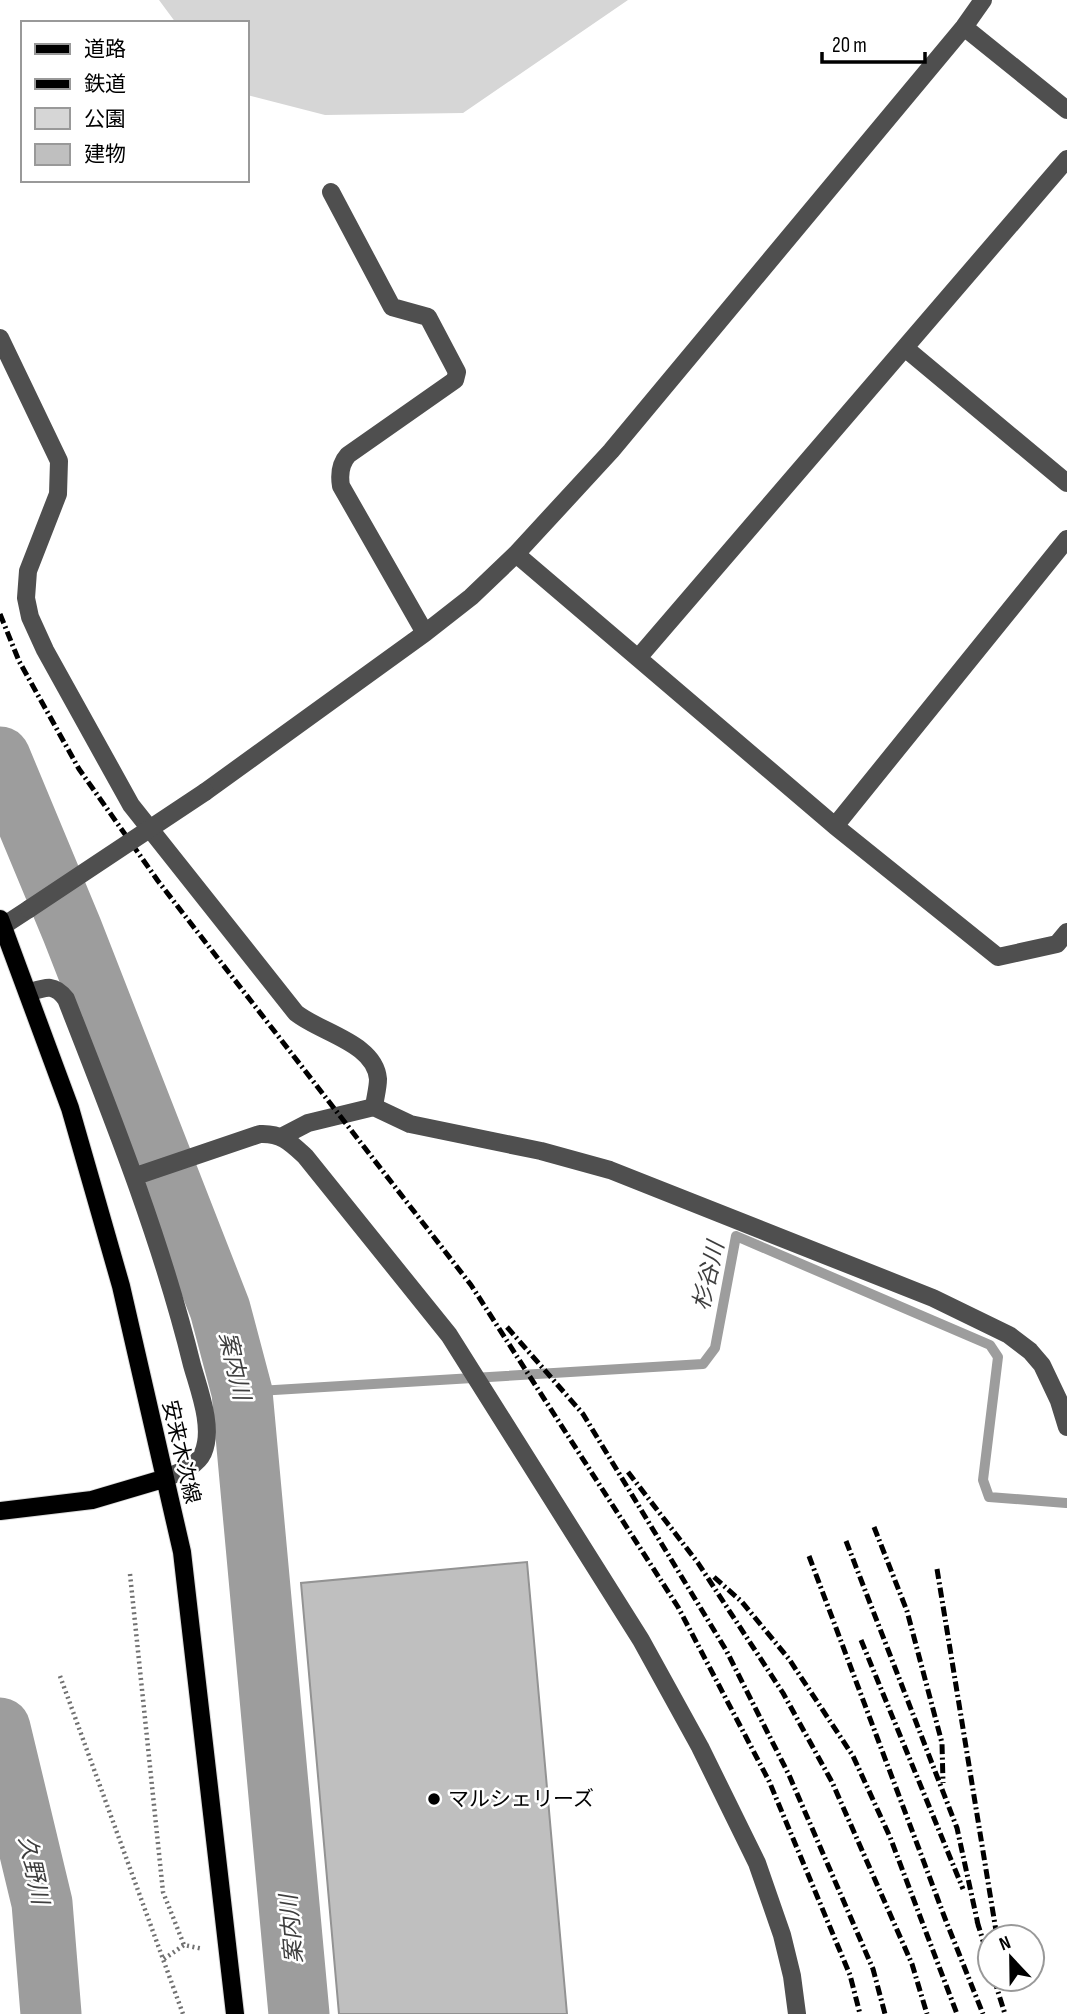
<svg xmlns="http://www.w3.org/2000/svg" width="1067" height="2014" font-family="'Sofia Sans Condensed','Noto Sans JP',sans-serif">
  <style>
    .green { fill: #d6d6d6 }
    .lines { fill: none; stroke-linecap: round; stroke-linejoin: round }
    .stream { stroke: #9d9d9d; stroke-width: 10 }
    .river { stroke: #9d9d9d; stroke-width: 61 }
    .building { fill: #bfbfbf; stroke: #939393; stroke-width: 2 }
    .major-casing { stroke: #dbdbdb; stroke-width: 20 }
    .path { stroke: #717171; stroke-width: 4.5; stroke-dasharray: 2 3.5; stroke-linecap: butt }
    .minor { stroke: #4f4f4f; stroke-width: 18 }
    .major { stroke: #000; stroke-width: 18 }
    .rail { stroke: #000; stroke-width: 5; stroke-dasharray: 10 3.5 2 3.5; stroke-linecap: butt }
    .minor-bridge { stroke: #4f4f4f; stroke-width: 18 }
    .poi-dot { fill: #000; stroke: #fff; stroke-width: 2.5 }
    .labels { text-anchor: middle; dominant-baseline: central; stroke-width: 5; stroke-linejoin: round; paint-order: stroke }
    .street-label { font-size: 21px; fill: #000; stroke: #fff }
    .poi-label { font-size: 21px; fill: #000; stroke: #fff; text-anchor: start }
    .water-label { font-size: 23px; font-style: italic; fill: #3e3e3e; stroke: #fff }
  </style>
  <rect width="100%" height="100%" fill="#fff"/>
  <path class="green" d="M 159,0 L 628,0 L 463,113 L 325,115 L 247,95 L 247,23 L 176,23 Z"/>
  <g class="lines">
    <path class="stream" d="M 242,1392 L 703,1364 L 715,1348 L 736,1236 L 990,1345 L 998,1357 L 983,1480 L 989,1497 L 1066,1503"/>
    <path class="river" d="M 0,757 L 72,930 L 220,1309 L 242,1392 L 299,2014
      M 0,1728 L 42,1903 L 51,2014"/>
  </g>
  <path class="building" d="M 527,1562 L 567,2014 L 339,2014 L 301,1583 Z"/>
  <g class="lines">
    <defs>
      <path id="major" d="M 0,919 L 70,1108 L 97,1202 L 121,1286 L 182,1552 L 235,2014
        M 0,1511 L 92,1500 L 163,1479"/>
    </defs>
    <use href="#major" class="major-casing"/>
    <path class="path" d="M 130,1574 L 163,1892 L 184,1945
      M 60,1676 L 183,2014
      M 164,1959 L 184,1945 L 203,1949"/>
    <path class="minor" d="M 964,27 L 1067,110
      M 331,192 L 392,307 L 428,317 L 457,372 L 455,380 L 348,455 C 340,464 339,474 341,486 L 425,633
      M 0,338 L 59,461 L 58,494 L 28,571 L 26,598 L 30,617 L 45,650 L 131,805 L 296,1013 C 321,1033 375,1043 378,1079 C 378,1088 375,1098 374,1107
      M 905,348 L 1067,483
      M 516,554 L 835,826 L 998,957 L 1057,944 L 1067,932
      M 638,658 L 1067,159
      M 205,792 L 425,633 L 471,597 L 516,554 L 611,451 L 964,27 L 983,0
      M 835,826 L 1067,539
      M 3,926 L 29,909
      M 28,993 C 46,987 54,983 66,999 C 113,1119 161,1239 192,1365 C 199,1390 214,1428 203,1453 C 196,1468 176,1473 163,1479
      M 283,1136 L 308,1123 L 374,1107 L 410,1124 L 541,1151 L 610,1170 L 933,1298 L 1009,1335 L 1030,1351 L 1042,1365 L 1059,1401 L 1067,1427
      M 136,1176 L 260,1134 C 281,1133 290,1142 305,1156 L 449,1335 L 641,1640 L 700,1747 L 757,1863 L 782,1935 L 792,1976 L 797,2014"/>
    <use href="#major" class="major"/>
    <path class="rail" d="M 0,614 L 19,661 L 79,769 L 158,881 L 471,1285 L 678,1607 L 769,1781 L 850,1975 L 860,2014
      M 507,1327 L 583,1414 L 726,1650 L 789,1775 L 873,1969 L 885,2014
      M 628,1472 L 698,1563 L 783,1693 L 832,1782 L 912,1964 L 927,2014
      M 874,1527 L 907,1611 L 942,1743 L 943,1783
      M 846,1541 L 957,1828 L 979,1929
      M 809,1556 L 946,1921 L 983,2014
      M 937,1569 L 997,1937
      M 714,1577 L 742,1602 L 789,1659 L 853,1756 L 890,1837 L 957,2014
      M 861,1640 L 963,1889
      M 977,1921 L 990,1964
      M 994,1979 L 1005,2014"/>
    <path class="minor-bridge" d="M 29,909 L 205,792"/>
  </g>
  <circle class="poi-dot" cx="434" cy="1799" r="7"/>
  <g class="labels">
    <g class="street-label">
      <text transform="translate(181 1452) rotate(77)">安来木次線</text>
    </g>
    <g class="poi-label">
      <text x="448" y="1799">マルシェリーズ</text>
    </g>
    <g class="water-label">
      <text transform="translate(709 1276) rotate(-77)">杉谷川</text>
      <text transform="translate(234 1366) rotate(77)">案内川</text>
      <text transform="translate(33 1870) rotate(78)">久野川</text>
      <text transform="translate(292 1929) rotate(-95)">案内川</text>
    </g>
  </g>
  <rect x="21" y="21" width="228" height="161" fill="#ffffff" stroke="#999999" stroke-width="2"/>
  <rect x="35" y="44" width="35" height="10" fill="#000000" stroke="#999999" stroke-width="2"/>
  <text x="84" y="56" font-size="21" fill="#000000">道路</text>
  <rect x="35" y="79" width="35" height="10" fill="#000000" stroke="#999999" stroke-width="2"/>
  <text x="84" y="91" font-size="21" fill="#000000">鉄道</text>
  <rect x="35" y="108" width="35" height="21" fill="#d6d6d6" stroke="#999999" stroke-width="2"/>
  <text x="84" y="126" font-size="21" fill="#000000">公園</text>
  <rect x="35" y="144" width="35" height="21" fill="#bfbfbf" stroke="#999999" stroke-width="2"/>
  <text x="84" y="161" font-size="21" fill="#000000">建物</text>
  <g transform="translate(1011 1958) rotate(338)"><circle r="33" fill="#ffffff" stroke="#999999" stroke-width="2"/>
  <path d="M0-5L12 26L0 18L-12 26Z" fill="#000000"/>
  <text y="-10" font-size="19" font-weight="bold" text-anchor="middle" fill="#000000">N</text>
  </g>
  <path d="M822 52v10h103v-10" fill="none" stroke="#000000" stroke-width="3.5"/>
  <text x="832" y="52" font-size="21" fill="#000000" stroke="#ffffff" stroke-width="5" paint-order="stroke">20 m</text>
</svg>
